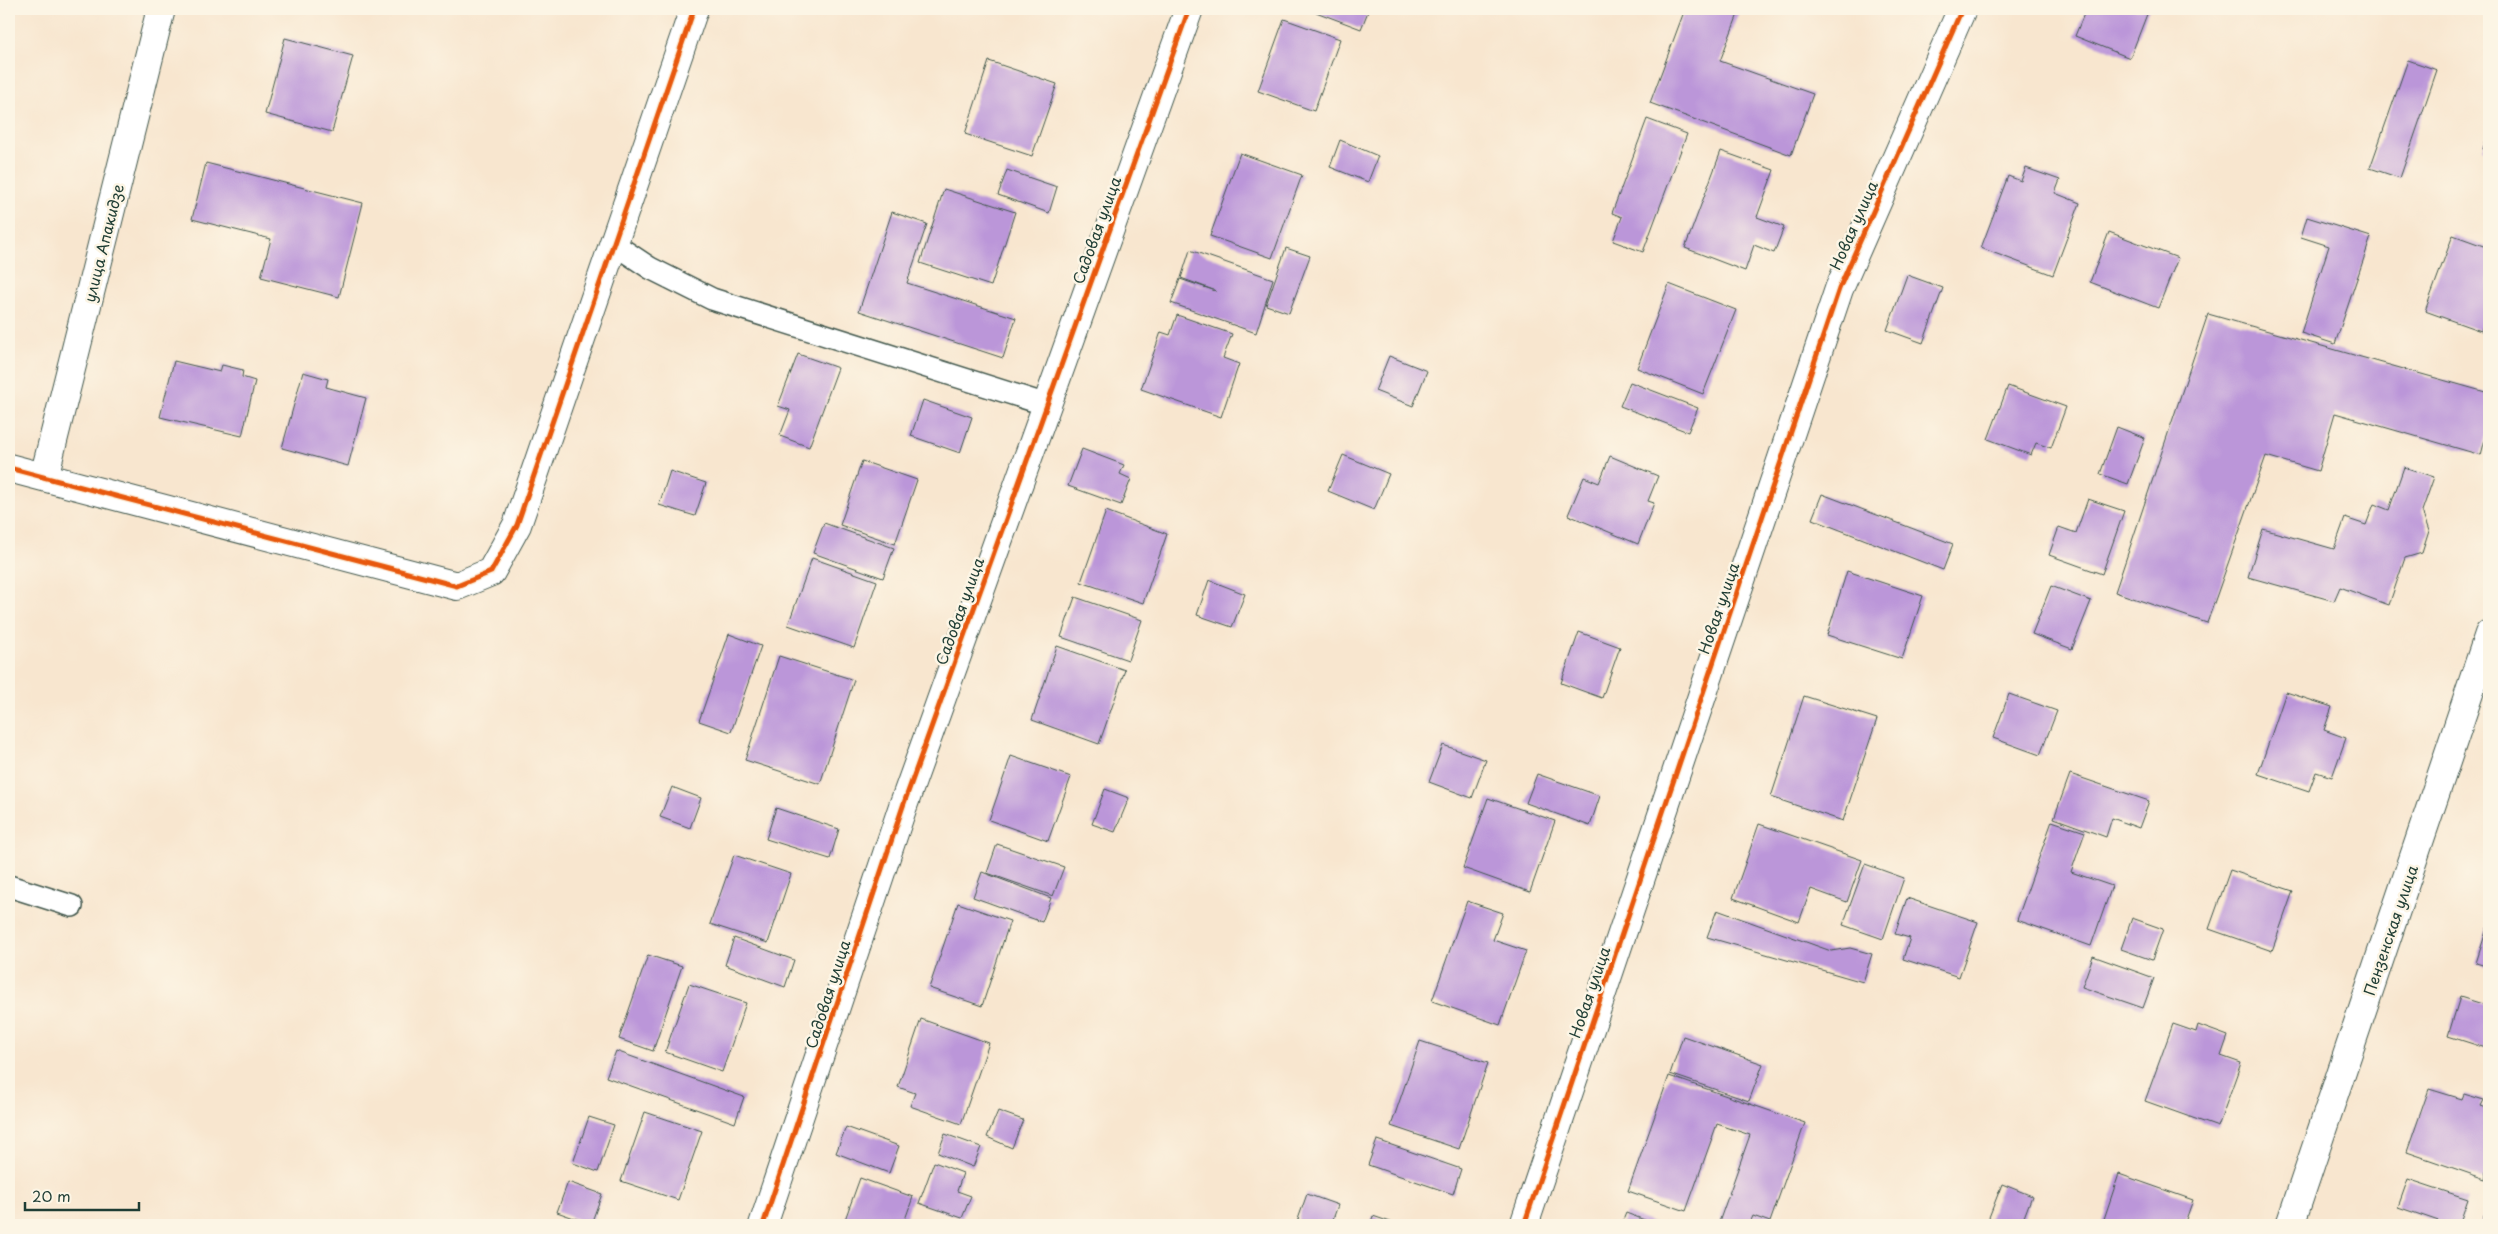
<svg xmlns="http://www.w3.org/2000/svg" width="2498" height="1234" font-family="'Playpen Sans',sans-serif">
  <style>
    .building { fill: #bb96d9 }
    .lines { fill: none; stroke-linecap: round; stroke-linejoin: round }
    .lane-casing { stroke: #40564b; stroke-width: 24 }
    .street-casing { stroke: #40564b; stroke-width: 30 }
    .lane { stroke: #fff; stroke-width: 21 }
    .street { stroke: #fff; stroke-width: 28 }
    .cycleway-casing { stroke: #fcf5e5; stroke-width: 8 }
    .cycleway { stroke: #e8590c; stroke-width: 5 }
    .labels { text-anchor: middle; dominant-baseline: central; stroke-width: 5; stroke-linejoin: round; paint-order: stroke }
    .street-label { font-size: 15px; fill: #1f3d34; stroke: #fcf5e5 }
  </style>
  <rect width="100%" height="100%" fill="#fcf5e5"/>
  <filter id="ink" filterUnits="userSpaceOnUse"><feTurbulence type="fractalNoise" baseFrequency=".02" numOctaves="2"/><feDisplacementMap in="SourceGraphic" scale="10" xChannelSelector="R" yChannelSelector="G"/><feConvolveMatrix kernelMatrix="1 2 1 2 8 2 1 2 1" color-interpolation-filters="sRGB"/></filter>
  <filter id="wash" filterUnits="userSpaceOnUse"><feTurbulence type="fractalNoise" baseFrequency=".0096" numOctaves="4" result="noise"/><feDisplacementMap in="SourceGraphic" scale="20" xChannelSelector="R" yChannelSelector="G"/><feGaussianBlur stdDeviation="1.12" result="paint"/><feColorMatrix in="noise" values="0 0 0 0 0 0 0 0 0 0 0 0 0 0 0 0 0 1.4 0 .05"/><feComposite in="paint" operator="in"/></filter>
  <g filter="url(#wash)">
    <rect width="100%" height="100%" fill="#f8e6cf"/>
    <g id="blocks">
      <path class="building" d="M 1308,9 L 1369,9 L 1361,29 Z
        M 1685,9 L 1740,9 L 1720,61 L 1813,94 L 1791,155 L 1650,103 Z
        M 2086,9 L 2149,9 L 2130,58 L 2075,36 Z
        M 1284,19 L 1340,39 L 1314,111 L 1258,91 Z
        M 285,38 L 353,56 L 332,132 L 265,114 Z
        M 2408,60 L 2437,70 L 2400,178 L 2370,168 Z
        M 989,61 L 1057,84 L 1032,156 L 965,134 Z
        M 1647,119 L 1687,134 L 1643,252 L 1613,241 L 1622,217 L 1612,213 Z
        M 2489,131 L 2489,151 L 2483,149 Z
        M 1340,140 L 1378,156 L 1368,182 L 1330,167 Z
        M 1721,151 L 1774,170 L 1757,217 L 1784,227 L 1774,253 L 1754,245 L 1745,271 L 1685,248 Z
        M 1240,153 L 1302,175 L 1272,258 L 1210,236 Z
        M 206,163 L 363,203 L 339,297 L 261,277 L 271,239 L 192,219 Z
        M 2026,168 L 2060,180 L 2055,193 L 2080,203 L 2053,275 L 1981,248 L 2008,176 L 2021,181 Z
        M 1007,170 L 1057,187 L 1049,213 L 998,195 Z
        M 944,189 L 1015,212 L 991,286 L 920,263 Z
        M 892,212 L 927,224 L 907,283 L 1016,318 L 1003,358 L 859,311 Z
        M 2307,217 L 2371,237 L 2335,344 L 2301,333 L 2329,246 L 2301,237 Z
        M 2109,232 L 2178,258 L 2158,308 L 2090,282 Z
        M 2453,235 L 2489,248 L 2489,309 L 2481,331 L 2425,311 Z
        M 1286,248 L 1310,256 L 1289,313 L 1266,305 Z
        M 1190,250 L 1273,279 L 1256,333 L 1171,303 L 1180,279 L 1216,291 L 1181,278 Z
        M 1907,275 L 1943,288 L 1923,343 L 1887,330 Z
        M 1669,284 L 1736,310 L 1703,394 L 1637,368 Z
        M 2208,314 L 2489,393 L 2489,424 L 2481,455 L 2335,413 L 2318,471 L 2266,456 L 2207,623 L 2115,592 Z
        M 1177,315 L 1232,334 L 1223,358 L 1239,364 L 1221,417 L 1141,389 L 1161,332 L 1170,335 Z
        M 798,354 L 838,368 L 809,447 L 780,436 L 790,410 L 778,406 Z
        M 1389,356 L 1427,371 L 1413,406 L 1375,391 Z
        M 174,361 L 220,372 L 222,365 L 243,370 L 242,377 L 255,381 L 242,436 L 160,417 Z
        M 303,372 L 328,379 L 326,387 L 366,398 L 348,466 L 282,448 Z
        M 1630,382 L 1698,408 L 1688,432 L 1620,406 Z
        M 2008,386 L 2066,407 L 2051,448 L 2036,443 L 2031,455 L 1988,439 Z
        M 923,400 L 972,417 L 960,453 L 911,436 Z
        M 2117,427 L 2145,438 L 2128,484 L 2100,474 Z
        M 1082,449 L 1124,465 L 1120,474 L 1131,479 L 1121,505 L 1068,486 Z
        M 1343,455 L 1389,474 L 1374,510 L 1328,491 Z
        M 1610,456 L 1658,476 L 1648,501 L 1654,503 L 1638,544 L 1568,515 L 1584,477 L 1599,483 Z
        M 862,461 L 917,480 L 895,544 L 840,525 Z
        M 2404,467 L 2434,477 L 2422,511 L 2429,531 L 2422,553 L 2405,558 L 2389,605 L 2340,587 L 2334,601 L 2248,577 L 2263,529 L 2334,549 L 2345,518 L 2366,525 L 2374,504 L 2389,510 Z
        M 670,471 L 706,483 L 695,516 L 659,505 Z
        M 1822,494 L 1953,544 L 1943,570 L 1812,519 Z
        M 2088,499 L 2124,511 L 2102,574 L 2049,555 L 2059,527 L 2076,533 Z
        M 1106,511 L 1167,534 L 1143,603 L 1081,582 Z
        M 824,523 L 894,548 L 883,578 L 813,553 Z
        M 812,558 L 877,581 L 854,648 L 788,625 Z
        M 1847,571 L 1923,596 L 1902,659 L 1827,635 Z
        M 1209,580 L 1245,594 L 1232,627 L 1197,615 Z
        M 2051,586 L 2091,601 L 2072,649 L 2032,634 Z
        M 1075,597 L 1142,620 L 1128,660 L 1061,637 Z
        M 1579,632 L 1620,647 L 1602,698 L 1561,683 Z
        M 729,634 L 761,646 L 731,732 L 699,721 Z
        M 1057,646 L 1125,670 L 1099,744 L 1032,720 Z
        M 779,656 L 854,680 L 820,784 L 745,760 Z
        M 2286,692 L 2332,707 L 2324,730 L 2346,738 L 2332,777 L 2316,772 L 2309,791 L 2258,774 Z
        M 2009,694 L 2057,711 L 2040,755 L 1993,738 Z
        M 1804,696 L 1877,719 L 1843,821 L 1771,797 Z
        M 1443,745 L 1486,760 L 1472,798 L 1429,782 Z
        M 1011,756 L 1071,777 L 1048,841 L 989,820 Z
        M 1537,774 L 1600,796 L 1590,826 L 1526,803 Z
        M 2070,774 L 2149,801 L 2139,828 L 2112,818 L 2106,837 L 2054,818 Z
        M 672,787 L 701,798 L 690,828 L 660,817 Z
        M 1105,789 L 1129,798 L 1115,832 L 1092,824 Z
        M 1488,798 L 1555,821 L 1530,892 L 1463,868 Z
        M 776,808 L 839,829 L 830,859 L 766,839 Z
        M 2052,821 L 2085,832 L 2071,872 L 2112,886 L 2091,946 L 2017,920 Z
        M 1759,824 L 1862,860 L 1847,902 L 1811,889 L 1799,922 L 1733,898 Z
        M 997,844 L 1064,867 L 1053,896 L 987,873 Z
        M 734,855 L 791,874 L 768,943 L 710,924 Z
        M 1865,864 L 1904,878 L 1883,939 L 1843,925 Z
        M 2230,870 L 2293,891 L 2272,951 L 2209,929 Z
        M 982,872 L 1051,898 L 1042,922 L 973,897 Z
        M 1907,898 L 1978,922 L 1959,977 L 1903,959 L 1910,938 L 1895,934 Z
        M 1467,901 L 1503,913 L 1493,940 L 1526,951 L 1500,1025 L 1432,1001 Z
        M 958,903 L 1010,921 L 982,1006 L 929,988 Z
        M 1717,910 L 1831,951 L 1850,948 L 1872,954 L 1863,982 L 1707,937 Z
        M 2132,918 L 2163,929 L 2152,960 L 2121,949 Z
        M 2489,922 L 2489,967 L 2476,963 Z
        M 734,938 L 794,960 L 785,987 L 725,965 Z
        M 648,955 L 682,966 L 653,1051 L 619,1039 Z
        M 2093,956 L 2154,978 L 2143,1008 L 2082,987 Z
        M 689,984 L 746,1003 L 722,1072 L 665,1052 Z
        M 2460,997 L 2489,1006 L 2489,1049 L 2448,1036 Z
        M 921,1019 L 989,1043 L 961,1124 L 910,1106 L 915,1093 L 898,1087 Z
        M 2173,1024 L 2196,1032 L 2198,1025 L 2228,1036 L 2221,1056 L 2241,1063 L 2218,1127 L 2145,1101 Z
        M 1683,1036 L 1763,1064 L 1749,1101 L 1670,1074 Z
        M 1420,1041 L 1488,1063 L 1459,1149 L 1391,1126 Z
        M 616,1051 L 744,1097 L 735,1123 L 606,1077 Z
        M 1669,1076 L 1805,1123 L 1770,1222 L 1753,1216 L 1749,1225 L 1718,1225 L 1750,1135 L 1717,1124 L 1686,1211 L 1628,1191 Z
        M 2429,1089 L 2462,1099 L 2464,1094 L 2484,1100 L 2481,1106 L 2489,1109 L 2489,1165 L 2485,1179 L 2407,1152 Z
        M 998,1111 L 1023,1120 L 1012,1148 L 987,1137 Z
        M 645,1112 L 702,1131 L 678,1200 L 621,1181 Z
        M 589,1117 L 614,1125 L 598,1172 L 573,1163 Z
        M 846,1127 L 899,1146 L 889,1173 L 836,1153 Z
        M 945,1134 L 981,1147 L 973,1167 L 938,1153 Z
        M 1377,1140 L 1461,1169 L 1453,1194 L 1368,1165 Z
        M 934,1162 L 963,1173 L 957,1191 L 971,1196 L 962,1218 L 919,1203 Z
        M 2119,1174 L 2193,1200 L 2184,1225 L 2102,1225 Z
        M 860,1178 L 913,1197 L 903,1225 L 843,1225 Z
        M 2408,1179 L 2468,1199 L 2459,1225 L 2450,1225 L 2398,1207 Z
        M 568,1182 L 602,1194 L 591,1224 L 557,1212 Z
        M 2002,1184 L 2032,1196 L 2021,1225 L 1986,1225 Z
        M 1307,1194 L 1338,1205 L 1331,1225 L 1296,1225 Z
        M 2489,1202 L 2489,1225 L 2481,1225 Z
        M 1626,1213 L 1658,1225 L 1621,1225 Z
        M 1373,1216 L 1399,1225 L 1370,1225 Z"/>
    </g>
  </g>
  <g filter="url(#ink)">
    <use href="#blocks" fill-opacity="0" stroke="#40564b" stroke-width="1"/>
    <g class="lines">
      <defs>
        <path id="lane" d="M 614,244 L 650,268 L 712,299 L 1047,405
          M 9,886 L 72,906"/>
        <path id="street" d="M 9,468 L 457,586 L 491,572 L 517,525 L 694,9
          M 44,477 L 161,9
          M 763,1225 L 903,806 L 1189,9
          M 1524,1225 L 1839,289 L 1962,9
          M 2290,1225 L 2489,634"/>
      </defs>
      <use href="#lane" class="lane-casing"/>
      <use href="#street" class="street-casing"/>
      <use href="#lane" class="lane"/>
      <use href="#street" class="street"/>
      <defs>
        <path id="cycleway" d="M 9,468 L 457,586 L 491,572 L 517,525 L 694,9
          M 763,1225 L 903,806 L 1189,9
          M 1524,1225 L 1839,289 L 1962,9"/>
      </defs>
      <use href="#cycleway" class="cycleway-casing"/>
      <use href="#cycleway" class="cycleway"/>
    </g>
  </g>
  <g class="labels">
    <g class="street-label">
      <text transform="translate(1853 225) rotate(-66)">Новая улица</text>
      <text transform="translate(1096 230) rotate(-70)">Садовая улица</text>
      <text transform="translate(103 243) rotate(-76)">улица Апакидзе</text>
      <text transform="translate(1718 608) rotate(-71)">Новая улица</text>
      <text transform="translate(959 611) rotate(-70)">Садовая улица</text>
      <text transform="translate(2390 930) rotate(-71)">Пензенская улица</text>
      <text transform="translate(1589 992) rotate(-71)">Новая улица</text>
      <text transform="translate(827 994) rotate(-72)">Садовая улица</text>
    </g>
  </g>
  <rect width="2498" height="1234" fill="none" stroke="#fcf5e5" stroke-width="30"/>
  <path d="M25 1202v8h114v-8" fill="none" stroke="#1f3d34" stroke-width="2.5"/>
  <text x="32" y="1202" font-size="15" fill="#1f3d34" stroke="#fcf5e5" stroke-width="4" paint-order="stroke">20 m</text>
</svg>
